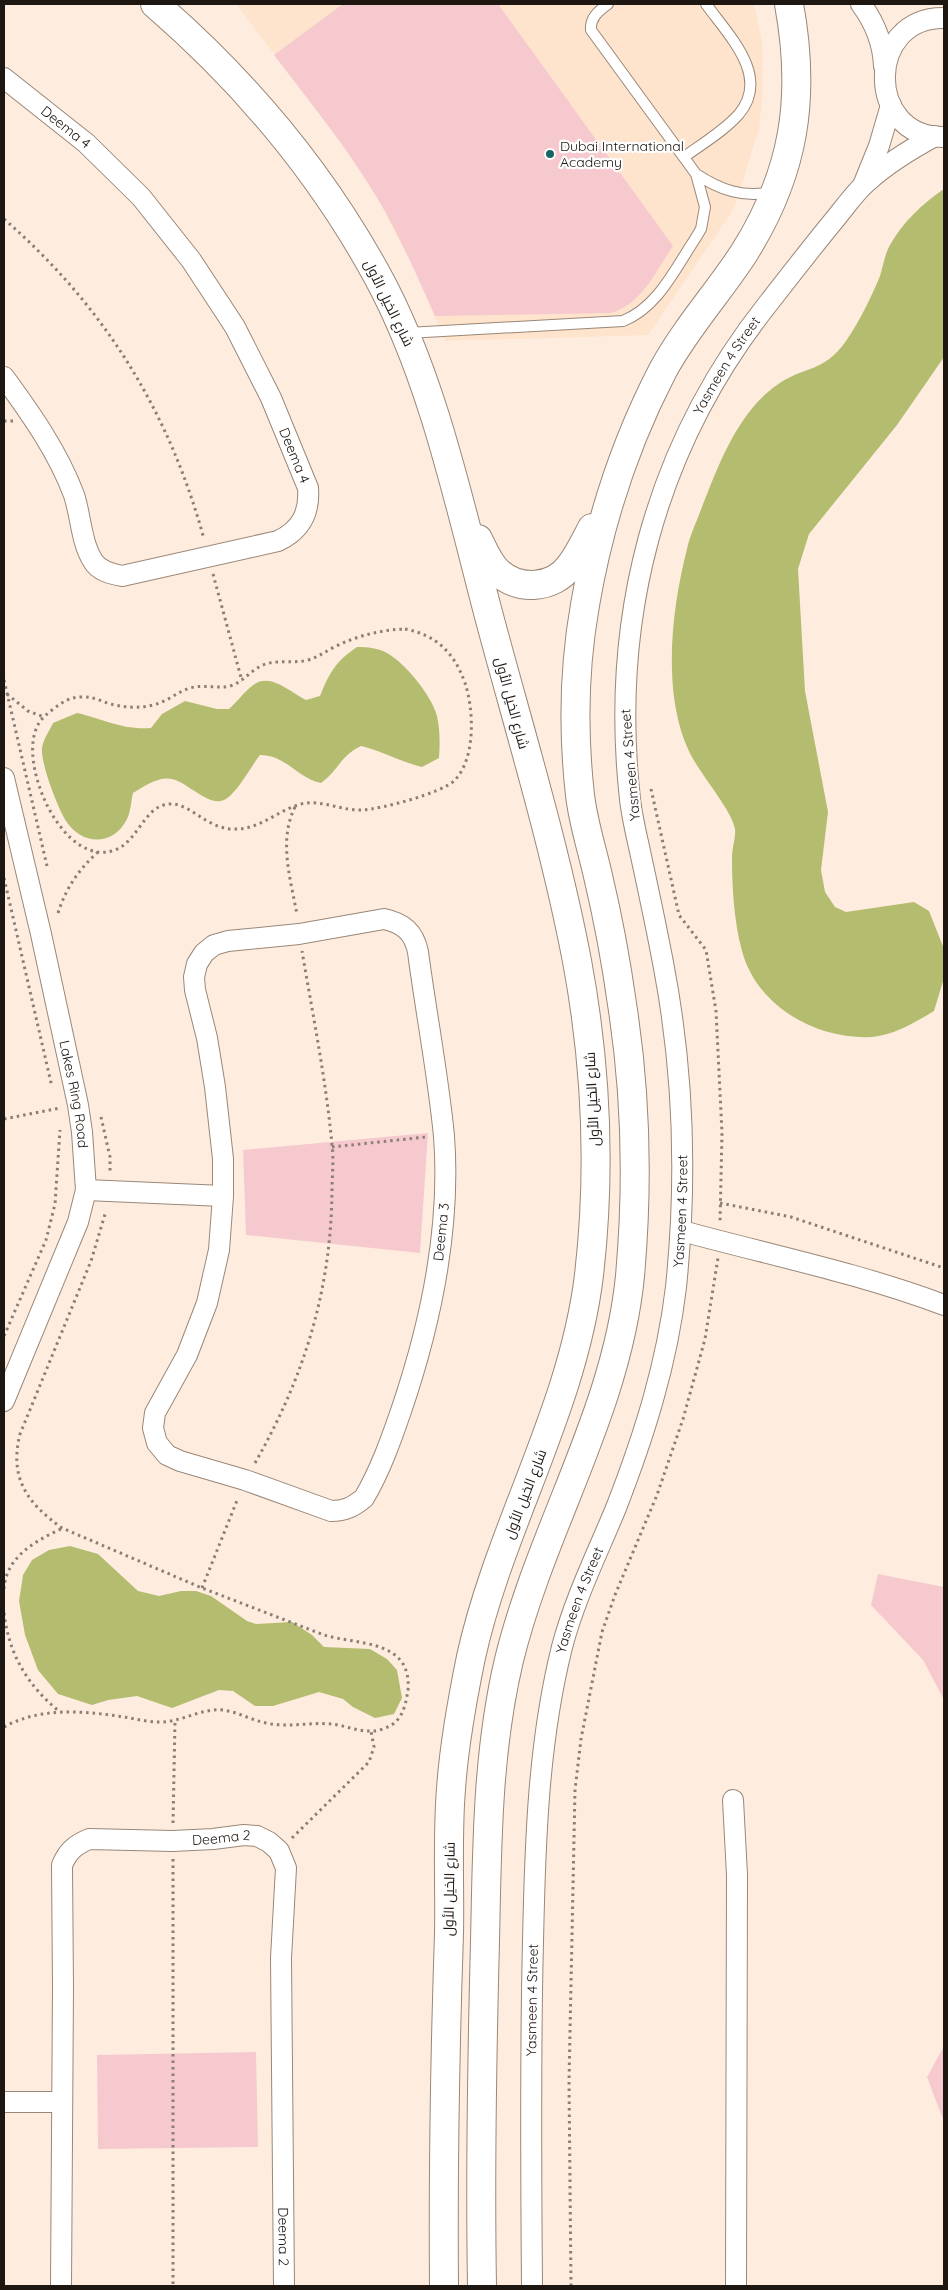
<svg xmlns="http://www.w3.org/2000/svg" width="948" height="2290" font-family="Quicksand,Cairo,sans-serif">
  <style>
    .built { fill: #fee3cd }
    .green { fill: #f6c9cf }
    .water { fill: #b3bc6f }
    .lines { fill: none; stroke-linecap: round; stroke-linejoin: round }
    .service-casing { stroke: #9a8777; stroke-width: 12 }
    .minor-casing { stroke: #9a8777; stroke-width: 22 }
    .secondary-casing { stroke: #9a8777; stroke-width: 30 }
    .path { stroke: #8b7e75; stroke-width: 3; stroke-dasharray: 2.5 4; stroke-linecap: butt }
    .service { stroke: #fff; stroke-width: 10 }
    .minor { stroke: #fff; stroke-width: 20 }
    .secondary { stroke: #fff; stroke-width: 28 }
    .poi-dot { fill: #186664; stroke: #fefefe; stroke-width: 2 }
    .labels { text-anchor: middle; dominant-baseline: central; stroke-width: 4.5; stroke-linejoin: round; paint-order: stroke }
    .street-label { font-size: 14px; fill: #1e1611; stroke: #fefefe }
    .poi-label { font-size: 14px; fill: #1e1611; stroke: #fefefe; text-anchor: start }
  </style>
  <rect width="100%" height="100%" fill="#feeddf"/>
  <path class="built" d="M 236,4 L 754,4 L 762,42 L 763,90 L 759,129 L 737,200 L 731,213 L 648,335 L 445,341 L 414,268 L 377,197 L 335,133 Z"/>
  <path class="green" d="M 343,4 L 498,4 L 673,246 C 656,271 642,304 611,313 L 435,316 C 417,276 399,234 376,196 C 346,146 309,101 274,55 Z
    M 428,1133 L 420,1253 L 246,1235 L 243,1150 Z
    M 878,1574 L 944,1587 L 944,1700 L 923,1660 L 871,1605 Z
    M 944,2046 L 944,2122 L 927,2077 Z
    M 256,2052 L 258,2147 L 98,2149 L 97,2055 Z"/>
  <path class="water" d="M 944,189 L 944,357 L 897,425 L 809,534 L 798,569 L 805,691 L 828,812 L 821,870 L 825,892 L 835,907 L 846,912 L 914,902 L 929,911 L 944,949 L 944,978 L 934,1011 C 916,1022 894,1035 872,1037 C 817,1040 757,1007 742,951 C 734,922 732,887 732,857 C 732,848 736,837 735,829 C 732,811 702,776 692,757 C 661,699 671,611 687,549 C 690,535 697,521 702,507 C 719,464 738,412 777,385 C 803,366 824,373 846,341 C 859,322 871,298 880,276 C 883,266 885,254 890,245 C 903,222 923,203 944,189 Z
    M 357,647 C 368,647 378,648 387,653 C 405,663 432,696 437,716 C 440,730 440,744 439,758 L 422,767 C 401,762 382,751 361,746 C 340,756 339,770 321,783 C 297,778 286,755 260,755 C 251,766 237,794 224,800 C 209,807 187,782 172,779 C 159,776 144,786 133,793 C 131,801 131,811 127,819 C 114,846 82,846 66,821 C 57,806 43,769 42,752 C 41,742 49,732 53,723 L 77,713 C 104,719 121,730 151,728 L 162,714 L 185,701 L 217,709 L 229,709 C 237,702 244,692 252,686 C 269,671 290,692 306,700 L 320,696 C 330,672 335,662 357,647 Z
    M 70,1546 L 98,1554 L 138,1591 L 159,1596 L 181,1591 L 196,1591 L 211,1596 L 247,1621 L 256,1624 L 292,1622 L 312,1635 L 324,1647 L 370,1649 L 387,1659 L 397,1670 L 402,1698 L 394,1714 L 375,1718 L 353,1707 L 343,1699 L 319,1692 L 273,1706 L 255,1706 L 233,1691 L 219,1690 L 172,1708 L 137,1696 L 108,1700 L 92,1705 L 58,1694 L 38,1670 L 25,1635 L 19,1601 L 23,1575 L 32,1560 L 49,1550 Z"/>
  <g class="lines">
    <defs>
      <path id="service" d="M 684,157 C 702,144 724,131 739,114 C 771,76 728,35 706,4
        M 696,174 C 720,190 743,198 772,192
        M 407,333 L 623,321 C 658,307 675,269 695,239 L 701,229 L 705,207 L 696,174 L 591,30 C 590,17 599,11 608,4"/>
      <g id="minor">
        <path d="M 861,4 C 875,23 883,42 884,66"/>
        <path id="s1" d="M 4,78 L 86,143 L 141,197 L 191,260 L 235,327 L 271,398 L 308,488 C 310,513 301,530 278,541 L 122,576 C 111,574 99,571 93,561 C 81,542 81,516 74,495 C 58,452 31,414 4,377"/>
        <path d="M 942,137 C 865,136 866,17 944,18"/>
        <path d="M 864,183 L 879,146 L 891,105"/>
        <path id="s2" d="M 4,778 L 41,934 L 78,1105 L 82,1132 L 86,1190 L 78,1222 L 4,1401"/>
        <path d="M 384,919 C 403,923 414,932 418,952 C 426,1013 438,1074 444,1136 C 451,1229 431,1323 401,1411 C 391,1440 380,1471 364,1498 C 353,1507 345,1511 331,1511 L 245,1480 L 180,1461 L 167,1455 L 157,1443 L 153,1428 L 155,1413 L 187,1355 L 207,1303 L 219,1250 L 223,1196 L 223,1159 L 215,1087 L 207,1038 L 195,990 L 194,977 L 197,964 L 204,953 L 214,945 L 228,941 L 299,934 Z"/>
        <path d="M 86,1190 L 223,1196"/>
        <path d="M 682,1231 C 770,1255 859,1273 944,1305"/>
        <path d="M 733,1800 L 737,1875 L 736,2286"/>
        <path d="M 4,2102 L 62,2102"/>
        <path id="s3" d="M 61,2286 L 63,1987 L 62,1865 C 68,1851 75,1845 89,1839 L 173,1841 L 213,1839 L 244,1835 L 257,1836 L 269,1842 L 279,1851 L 286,1868 L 281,1958 L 284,2286"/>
        <path id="s4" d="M 532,2286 C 531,2172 530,2057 533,1942 C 535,1844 538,1743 562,1647 C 575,1598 597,1554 616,1508 C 644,1436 667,1364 676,1287 C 687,1180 684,1074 664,968 C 657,930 649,893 641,856 C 637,837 632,818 630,799 C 610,620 654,448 767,305 C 788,278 809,251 831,224 C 843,210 854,193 868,181 C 888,163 911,149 935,136"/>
      </g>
      <path id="secondary" d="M 155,4 C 244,81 320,171 377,275 C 433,377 460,507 490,620 C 520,732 555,846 577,961 C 596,1063 601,1171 589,1275 C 573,1409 500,1526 471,1657 C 462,1701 454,1744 451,1789 C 447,1837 450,1886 449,1934 C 445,2052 443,2169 444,2286
        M 478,539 C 483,549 489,564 498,572 C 519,591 553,589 570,566 C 579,554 585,541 592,528
        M 482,2286 C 480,2172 482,2057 485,1942 C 487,1847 487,1753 509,1660 C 541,1529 617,1411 630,1276 C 638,1186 636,1093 622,1004 C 616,961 608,918 598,876 C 592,849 583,822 580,795 C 573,733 574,667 585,605 C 599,523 624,445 663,370 C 685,329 718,293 744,253 C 795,172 806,97 789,4"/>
    </defs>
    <use href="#service" class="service-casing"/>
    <use href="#minor" class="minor-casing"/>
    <use href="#secondary" class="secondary-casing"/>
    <path class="path" d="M 4,219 C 104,306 169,411 204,539
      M 4,421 L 13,421
      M 213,574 L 242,681
      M 405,629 C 436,635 454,652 465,683 C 474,710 476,759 454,781 C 441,793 382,809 362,810 C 344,811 324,801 306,803 C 280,807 261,831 232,829 C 206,828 190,803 170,804 C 144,805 139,841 115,850 C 64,869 18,766 37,727 C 40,719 46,715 52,710 C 62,702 70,697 82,697 C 94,696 104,703 115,705 C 134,709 153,708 170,698 C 177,694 183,690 190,688 C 204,684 217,689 230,686 C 243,682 251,670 263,665 C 278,659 293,664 308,660 C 318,657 325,652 334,647 C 357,636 379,630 405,629 Z
      M 4,680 L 47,866
      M 7,694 L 28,711 L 44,717
      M 651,789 L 679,915 L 706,950 L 716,1011 L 722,1133 L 720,1222
      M 295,807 C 278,841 291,880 297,915
      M 4,878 L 52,1087
      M 58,913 C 66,888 79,869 98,852
      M 101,1117 L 110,1157 L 110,1172
      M 4,1119 L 60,1108
      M 332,1147 L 426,1137
      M 720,1203 L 791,1217 L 944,1268
      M 4,1336 L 46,1240 L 55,1204 L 60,1130
      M 255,1463 C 304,1377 331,1291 332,1191 C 332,1176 334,1160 332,1145 C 326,1080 313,1016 302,951
      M 202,1588 L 238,1498
      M 4,1589 C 6,1557 35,1541 61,1529
      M 4,1613 C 9,1655 28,1686 60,1712
      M 4,1727 C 42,1706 88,1711 130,1718 C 140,1720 150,1722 160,1722 C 182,1722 201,1708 223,1710 C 238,1712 251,1720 266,1723 C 288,1728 309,1722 331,1724 C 344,1725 358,1732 372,1731 C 379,1731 387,1728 393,1724 C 404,1716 406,1702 408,1690 C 412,1639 357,1645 324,1635 L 202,1588 L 62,1528 C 27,1503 9,1478 20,1434 L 91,1261 L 106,1211
      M 173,1823 L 175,1721
      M 292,1838 L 369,1762 L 374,1747 L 371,1731
      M 173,1859 L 173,2286
      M 571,2286 L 569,2081 L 575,1790 L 581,1739 L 602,1632 L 615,1595 L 657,1495 L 683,1419 L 705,1339 L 718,1258"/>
    <use href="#service" class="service"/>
    <use href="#minor" class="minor"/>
    <use href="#secondary" class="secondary"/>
  </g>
  <circle class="poi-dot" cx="550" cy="154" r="5"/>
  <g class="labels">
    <g class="street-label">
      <text stroke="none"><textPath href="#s1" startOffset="79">Deema 4</textPath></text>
      <text transform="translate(389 303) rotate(64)">شارع الخيل الأول</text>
      <text stroke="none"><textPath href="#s4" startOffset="1966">Yasmeen 4 Street</textPath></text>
      <text stroke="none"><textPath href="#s1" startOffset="484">Deema 4</textPath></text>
      <text transform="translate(512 703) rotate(75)">شارع الخيل الأول</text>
      <text transform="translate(630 765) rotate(-95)">Yasmeen 4 Street</text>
      <text stroke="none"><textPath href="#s2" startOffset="324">Lakes Ring Road</textPath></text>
      <text transform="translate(592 1099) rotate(-93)">شارع الخيل الأول</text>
      <text stroke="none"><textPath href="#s4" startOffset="1096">Yasmeen 4 Street</textPath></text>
      <text transform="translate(441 1232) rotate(-84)">Deema 3</text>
      <text transform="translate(525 1494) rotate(-69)">شارع الخيل الأول</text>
      <text stroke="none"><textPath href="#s4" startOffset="691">Yasmeen 4 Street</textPath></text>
      <text stroke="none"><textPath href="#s3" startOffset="592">Deema 2</textPath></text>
      <text transform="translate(449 1889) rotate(-89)">شارع الخيل الأول</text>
      <text stroke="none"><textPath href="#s4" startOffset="286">Yasmeen 4 Street</textPath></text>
      <text stroke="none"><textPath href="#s3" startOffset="1042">Deema 2</textPath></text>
    </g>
    <g class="poi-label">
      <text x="560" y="146">Dubai International<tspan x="560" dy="16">Academy</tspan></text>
    </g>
  </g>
  <rect width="948" height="2290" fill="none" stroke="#1e1611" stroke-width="10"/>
</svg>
